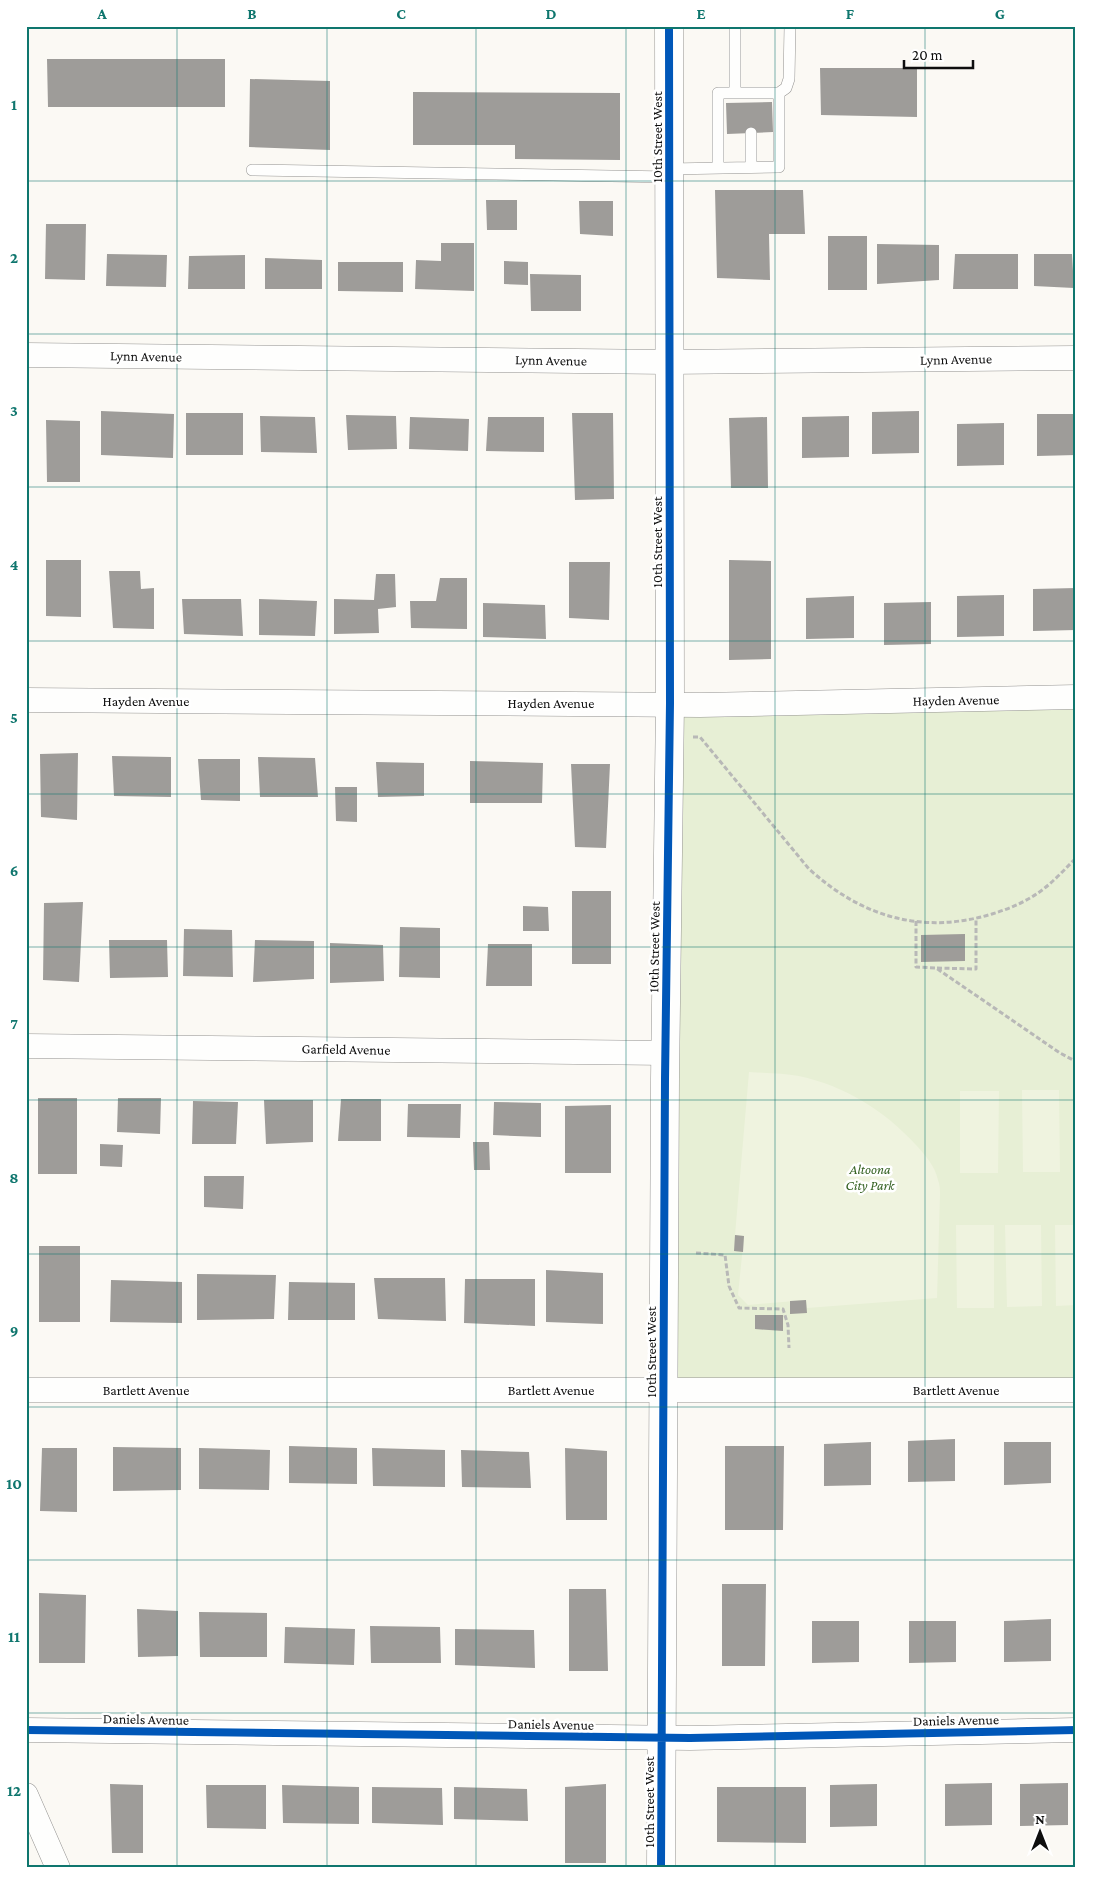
<svg xmlns="http://www.w3.org/2000/svg" width="1102" height="1894" font-family="'Crimson Pro',serif">
  <style>
    .green { fill: #e7efd5 }
    .pitch { fill: #eff3df }
    .building { fill: #9e9c99 }
    .lines { fill: none; stroke-linecap: round; stroke-linejoin: round }
    .service-casing { stroke: #959492; stroke-width: 12 }
    .minor-casing { stroke: #959492; stroke-width: 25 }
    .tertiary-casing { stroke: #959492; stroke-width: 29 }
    .path { stroke: #b8b8b7; stroke-width: 3; stroke-dasharray: 5 2.5; stroke-linecap: butt }
    .service { stroke: #fefefd; stroke-width: 11 }
    .minor { stroke: #fefefd; stroke-width: 24 }
    .tertiary { stroke: #fefefd; stroke-width: 28 }
    .cycleway-casing { stroke: #fff; stroke-width: 11 }
    .cycleway { stroke: #0057b8; stroke-width: 8 }
    .grid { fill: none; stroke: #0f766e; stroke-width: 1; stroke-opacity: 0.55 }
    .labels { text-anchor: middle; dominant-baseline: central; stroke-width: 5; stroke-linejoin: round; paint-order: stroke }
    .street-label { font-size: 14px; fill: #0e0e0e; stroke: #fff }
    .park-label { font-size: 14px; font-style: italic; fill: #356223; stroke: #fff }
    .neatline { fill: none; stroke: #0f766e; stroke-width: 2 }
    .grid-label { font-size: 16px; text-anchor: middle; font-weight: bold; fill: #0f766e }
  </style>
  <rect width="100%" height="100%" fill="#fbf9f4"/>
  <path class="green" d="M 1076,697 L 1076,1390 L 663,1390 L 670,703 Z"/>
  <path class="pitch" d="M 749,1072 C 766,1073 783,1073 799,1076 C 845,1086 884,1110 916,1145 C 925,1155 935,1166 938,1180 C 940,1185 940,1190 940,1195 L 937,1298 L 807,1308 L 806,1300 L 748,1305 L 738,1295 L 744,1236 L 735,1235 Z
    M 1022,1090 L 1059,1090 L 1060,1172 L 1023,1172 Z
    M 960,1091 L 999,1091 L 998,1173 L 960,1173 Z
    M 956,1225 L 994,1225 L 994,1308 L 957,1308 Z
    M 1005,1225 L 1041,1225 L 1042,1306 L 1007,1307 Z
    M 1055,1225 L 1076,1225 L 1076,1305 L 1056,1306 Z"/>
  <path class="building" d="M 47,59 L 225,59 L 225,107 L 48,107 Z
    M 820,68 L 917,68 L 917,117 L 821,115 Z
    M 250,79 L 330,81 L 330,150 L 249,147 Z
    M 413,92 L 620,93 L 620,160 L 515,159 L 515,145 L 413,145 Z
    M 772,102 L 773,132 L 727,134 L 726,103 Z
    M 715,190 L 803,190 L 805,234 L 769,234 L 770,280 L 717,278 Z
    M 486,200 L 517,200 L 517,230 L 487,230 Z
    M 579,201 L 613,201 L 613,236 L 580,234 Z
    M 46,224 L 86,224 L 85,280 L 45,279 Z
    M 828,236 L 867,236 L 867,290 L 828,290 Z
    M 441,243 L 474,243 L 474,291 L 415,289 L 416,260 L 441,261 Z
    M 877,244 L 939,245 L 939,280 L 877,284 Z
    M 107,254 L 167,255 L 166,287 L 106,286 Z
    M 955,254 L 1018,254 L 1018,289 L 953,289 Z
    M 1034,254 L 1072,254 L 1074,288 L 1034,286 Z
    M 245,255 L 245,289 L 188,289 L 189,256 Z
    M 265,258 L 322,260 L 322,289 L 265,289 Z
    M 504,261 L 528,262 L 528,285 L 504,284 Z
    M 338,262 L 403,262 L 403,292 L 338,291 Z
    M 530,274 L 581,275 L 581,311 L 531,311 Z
    M 101,411 L 174,414 L 173,458 L 101,455 Z
    M 919,411 L 919,453 L 872,454 L 872,412 Z
    M 186,413 L 243,413 L 243,455 L 186,455 Z
    M 572,413 L 613,413 L 614,499 L 575,500 Z
    M 1037,414 L 1076,414 L 1076,455 L 1037,456 Z
    M 346,415 L 396,416 L 397,449 L 348,450 Z
    M 260,416 L 315,417 L 317,453 L 261,452 Z
    M 849,416 L 849,457 L 802,458 L 802,417 Z
    M 410,417 L 469,419 L 468,451 L 409,449 Z
    M 488,417 L 544,417 L 544,452 L 486,451 Z
    M 767,417 L 768,488 L 731,488 L 729,418 Z
    M 46,420 L 80,421 L 80,482 L 47,482 Z
    M 1004,423 L 1004,465 L 957,466 L 957,424 Z
    M 46,560 L 81,560 L 81,617 L 46,616 Z
    M 729,560 L 771,561 L 771,659 L 729,660 Z
    M 569,562 L 610,562 L 609,620 L 569,618 Z
    M 109,571 L 140,571 L 141,589 L 154,588 L 154,629 L 113,628 Z
    M 376,574 L 395,574 L 396,607 L 378,609 L 379,633 L 334,634 L 334,599 L 374,600 Z
    M 440,578 L 467,578 L 467,629 L 411,628 L 410,601 L 436,601 Z
    M 1076,588 L 1076,630 L 1033,631 L 1033,589 Z
    M 1004,595 L 1004,636 L 957,637 L 957,596 Z
    M 854,596 L 854,638 L 806,639 L 806,598 Z
    M 182,599 L 241,599 L 243,636 L 184,634 Z
    M 259,599 L 317,601 L 315,636 L 259,635 Z
    M 931,602 L 931,644 L 884,645 L 884,603 Z
    M 483,603 L 545,605 L 546,639 L 483,637 Z
    M 78,753 L 77,820 L 41,817 L 40,754 Z
    M 112,756 L 171,757 L 171,797 L 114,796 Z
    M 258,757 L 315,758 L 318,797 L 260,797 Z
    M 198,759 L 240,759 L 240,801 L 201,800 Z
    M 470,761 L 543,763 L 542,803 L 470,803 Z
    M 376,762 L 424,763 L 424,796 L 378,797 Z
    M 571,764 L 610,764 L 606,848 L 575,847 Z
    M 335,787 L 357,787 L 357,822 L 336,821 Z
    M 572,891 L 611,891 L 611,964 L 572,964 Z
    M 83,902 L 79,982 L 43,980 L 44,903 Z
    M 523,906 L 548,907 L 549,931 L 523,931 Z
    M 400,927 L 440,928 L 440,978 L 399,977 Z
    M 184,929 L 232,930 L 233,977 L 183,976 Z
    M 965,934 L 965,961 L 921,962 L 921,935 Z
    M 109,940 L 167,940 L 168,977 L 110,978 Z
    M 255,940 L 314,941 L 314,979 L 253,982 Z
    M 330,943 L 383,945 L 384,981 L 330,983 Z
    M 488,944 L 532,944 L 532,986 L 486,986 Z
    M 38,1098 L 77,1098 L 77,1174 L 38,1174 Z
    M 118,1098 L 161,1098 L 160,1134 L 117,1132 Z
    M 341,1099 L 381,1099 L 381,1141 L 338,1141 Z
    M 264,1100 L 313,1100 L 313,1142 L 266,1144 Z
    M 193,1101 L 238,1102 L 236,1144 L 192,1144 Z
    M 494,1102 L 541,1103 L 541,1137 L 493,1135 Z
    M 408,1104 L 461,1104 L 460,1138 L 407,1137 Z
    M 611,1105 L 611,1173 L 565,1173 L 565,1106 Z
    M 473,1142 L 489,1142 L 490,1170 L 474,1170 Z
    M 100,1144 L 123,1145 L 122,1167 L 100,1166 Z
    M 204,1176 L 244,1176 L 243,1209 L 204,1207 Z
    M 735,1235 L 744,1236 L 743,1252 L 734,1251 Z
    M 39,1246 L 80,1246 L 80,1322 L 39,1322 Z
    M 546,1270 L 603,1273 L 603,1324 L 546,1322 Z
    M 197,1274 L 276,1275 L 274,1319 L 197,1320 Z
    M 374,1278 L 445,1278 L 446,1321 L 378,1319 Z
    M 465,1279 L 535,1279 L 535,1326 L 464,1323 Z
    M 111,1280 L 182,1282 L 182,1323 L 110,1322 Z
    M 289,1282 L 355,1283 L 355,1320 L 288,1320 Z
    M 806,1300 L 807,1313 L 790,1314 L 790,1301 Z
    M 755,1315 L 783,1315 L 783,1331 L 755,1329 Z
    M 955,1439 L 955,1481 L 908,1482 L 908,1441 Z
    M 871,1442 L 871,1485 L 824,1486 L 824,1444 Z
    M 1004,1442 L 1051,1442 L 1051,1483 L 1004,1485 Z
    M 289,1446 L 357,1448 L 357,1484 L 289,1483 Z
    M 725,1446 L 784,1446 L 783,1530 L 725,1530 Z
    M 113,1447 L 181,1448 L 181,1490 L 113,1491 Z
    M 42,1448 L 77,1448 L 77,1512 L 40,1511 Z
    M 199,1448 L 270,1450 L 269,1490 L 199,1489 Z
    M 372,1448 L 445,1450 L 445,1487 L 373,1486 Z
    M 565,1448 L 607,1451 L 607,1520 L 566,1520 Z
    M 461,1450 L 529,1452 L 531,1488 L 462,1487 Z
    M 722,1584 L 766,1584 L 765,1666 L 722,1666 Z
    M 569,1589 L 606,1589 L 608,1671 L 569,1671 Z
    M 39,1593 L 86,1595 L 85,1663 L 39,1663 Z
    M 137,1609 L 178,1611 L 178,1656 L 138,1657 Z
    M 199,1612 L 267,1613 L 267,1657 L 200,1657 Z
    M 1051,1619 L 1051,1661 L 1004,1662 L 1004,1621 Z
    M 812,1621 L 859,1621 L 859,1662 L 812,1663 Z
    M 909,1621 L 956,1621 L 956,1662 L 909,1663 Z
    M 370,1626 L 440,1627 L 441,1663 L 371,1663 Z
    M 285,1627 L 355,1629 L 354,1665 L 284,1663 Z
    M 455,1629 L 534,1630 L 535,1668 L 455,1665 Z
    M 992,1783 L 992,1825 L 945,1826 L 945,1784 Z
    M 1068,1783 L 1068,1825 L 1020,1826 L 1020,1784 Z
    M 110,1784 L 143,1785 L 143,1853 L 112,1853 Z
    M 606,1784 L 606,1863 L 565,1863 L 565,1787 Z
    M 877,1784 L 877,1826 L 830,1827 L 830,1785 Z
    M 206,1785 L 266,1785 L 266,1829 L 207,1828 Z
    M 282,1785 L 359,1787 L 359,1824 L 283,1823 Z
    M 372,1787 L 442,1788 L 443,1825 L 372,1823 Z
    M 454,1787 L 527,1789 L 528,1821 L 454,1819 Z
    M 717,1787 L 806,1787 L 806,1843 L 717,1842 Z"/>
  <g class="lines">
    <defs>
      <path id="service" d="M 735,26 L 735,93 L 779,93
        M 751,133 L 751,167
        M 718,168 L 718,93 L 735,93
        M 669,169 L 779,167 L 779,93 L 786,88 L 789,79 L 790,26
        M 252,170 L 670,177"/>
      <path id="minor" d="M 26,355 L 668,362 L 1076,358
        M 26,700 L 700,705 L 1076,697
        M 26,1046 L 666,1053
        M 26,1390 L 1076,1390
        M 26,1730 L 690,1738 L 1076,1730
        M 26,1795 L 58,1868"/>
      <path id="tertiary" d="M 661,1868 L 665,1079 L 670,703 L 669,26"/>
    </defs>
    <use href="#service" class="service-casing"/>
    <use href="#minor" class="minor-casing"/>
    <use href="#tertiary" class="tertiary-casing"/>
    <path class="path" d="M 693,737 L 700,737 L 809,869 C 862,917 922,935 992,914 C 1005,910 1018,905 1030,898 C 1048,888 1062,872 1076,858
      M 916,921 L 916,967 L 936,968 L 1060,1053 L 1075,1061 L 1076,1137
      M 937,968 L 976,969 L 976,919
      M 696,1253 L 725,1255 L 729,1286 L 739,1308 L 783,1309 L 788,1325 L 789,1348"/>
    <use href="#service" class="service"/>
    <use href="#minor" class="minor"/>
    <use href="#tertiary" class="tertiary"/>
    <defs>
      <path id="cycleway" d="M 26,1730 L 690,1738 L 1076,1730
        M 661,1868 L 665,1079 L 670,703 L 669,26"/>
    </defs>
    <use href="#cycleway" class="cycleway-casing"/>
    <use href="#cycleway" class="cycleway"/>
  </g>
  <path class="grid" d="M 177,26 L 177,1868M 327,26 L 327,1868M 476,26 L 476,1868M 626,26 L 626,1868M 775,26 L 775,1868M 925,26 L 925,1868M 26,181 L 1076,181M 26,334 L 1076,334M 26,487 L 1076,487M 26,641 L 1076,641M 26,794 L 1076,794M 26,947 L 1076,947M 26,1100 L 1076,1100M 26,1254 L 1076,1254M 26,1407 L 1076,1407M 26,1560 L 1076,1560M 26,1713 L 1076,1713"/>
  <g class="labels">
    <g class="street-label">
      <text transform="translate(657 137) rotate(-90)">10th Street West</text>
      <text transform="translate(146 356) rotate(1)">Lynn Avenue</text>
      <text transform="translate(956 359) rotate(-1)">Lynn Avenue</text>
      <text transform="translate(551 360) rotate(1)">Lynn Avenue</text>
      <text transform="translate(657 542) rotate(-90)">10th Street West</text>
      <text transform="translate(956 700) rotate(-1)">Hayden Avenue</text>
      <text x="146" y="701">Hayden Avenue</text>
      <text x="551" y="703">Hayden Avenue</text>
      <text transform="translate(654 947) rotate(-89)">10th Street West</text>
      <text transform="translate(346 1049) rotate(1)">Garfield Avenue</text>
      <text transform="translate(651 1352) rotate(-90)">10th Street West</text>
      <text x="146" y="1390">Bartlett Avenue</text>
      <text x="551" y="1390">Bartlett Avenue</text>
      <text x="956" y="1390">Bartlett Avenue</text>
      <text transform="translate(146 1719) rotate(1)">Daniels Avenue</text>
      <text transform="translate(956 1720) rotate(-1)">Daniels Avenue</text>
      <text transform="translate(551 1724) rotate(1)">Daniels Avenue</text>
      <text transform="translate(649 1802) rotate(-90)">10th Street West</text>
    </g>
    <g class="park-label">
      <text x="870" y="1169">Altoona<tspan x="870" dy="16">City Park</tspan></text>
    </g>
  </g>
  <rect width="1102" height="1894" fill="none" stroke="#ffffff" stroke-width="55"/>
  <g transform="translate(1040 1832)" stroke="#ffffff" stroke-width="4" paint-order="stroke">
  <path d="M0-4L9 19L0 12L-9 19Z" fill="#0e0e0e"/>
  <text y="-8" font-size="14" font-weight="bold" text-anchor="middle" fill="#0e0e0e">N</text>
  </g>
  <path d="M904 60v8h69v-8" fill="none" stroke="#0e0e0e" stroke-width="2.5"/>
  <text x="912" y="60" font-size="15" fill="#0e0e0e" stroke="#ffffff" stroke-width="4" paint-order="stroke">20 m</text>
  <rect x="28" y="28" width="1046" height="1838" class="neatline"/>
  <g class="grid-label">
    <text x="102" y="19">A</text>
    <text x="252" y="19">B</text>
    <text x="401" y="19">C</text>
    <text x="551" y="19">D</text>
    <text x="701" y="19">E</text>
    <text x="850" y="19">F</text>
    <text x="1000" y="19">G</text>
    <text x="14" y="110">1</text>
    <text x="14" y="263">2</text>
    <text x="14" y="416">3</text>
    <text x="14" y="570">4</text>
    <text x="14" y="723">5</text>
    <text x="14" y="876">6</text>
    <text x="14" y="1029">7</text>
    <text x="14" y="1183">8</text>
    <text x="14" y="1336">9</text>
    <text x="14" y="1489">10</text>
    <text x="14" y="1642">11</text>
    <text x="14" y="1796">12</text>
  </g>
</svg>
